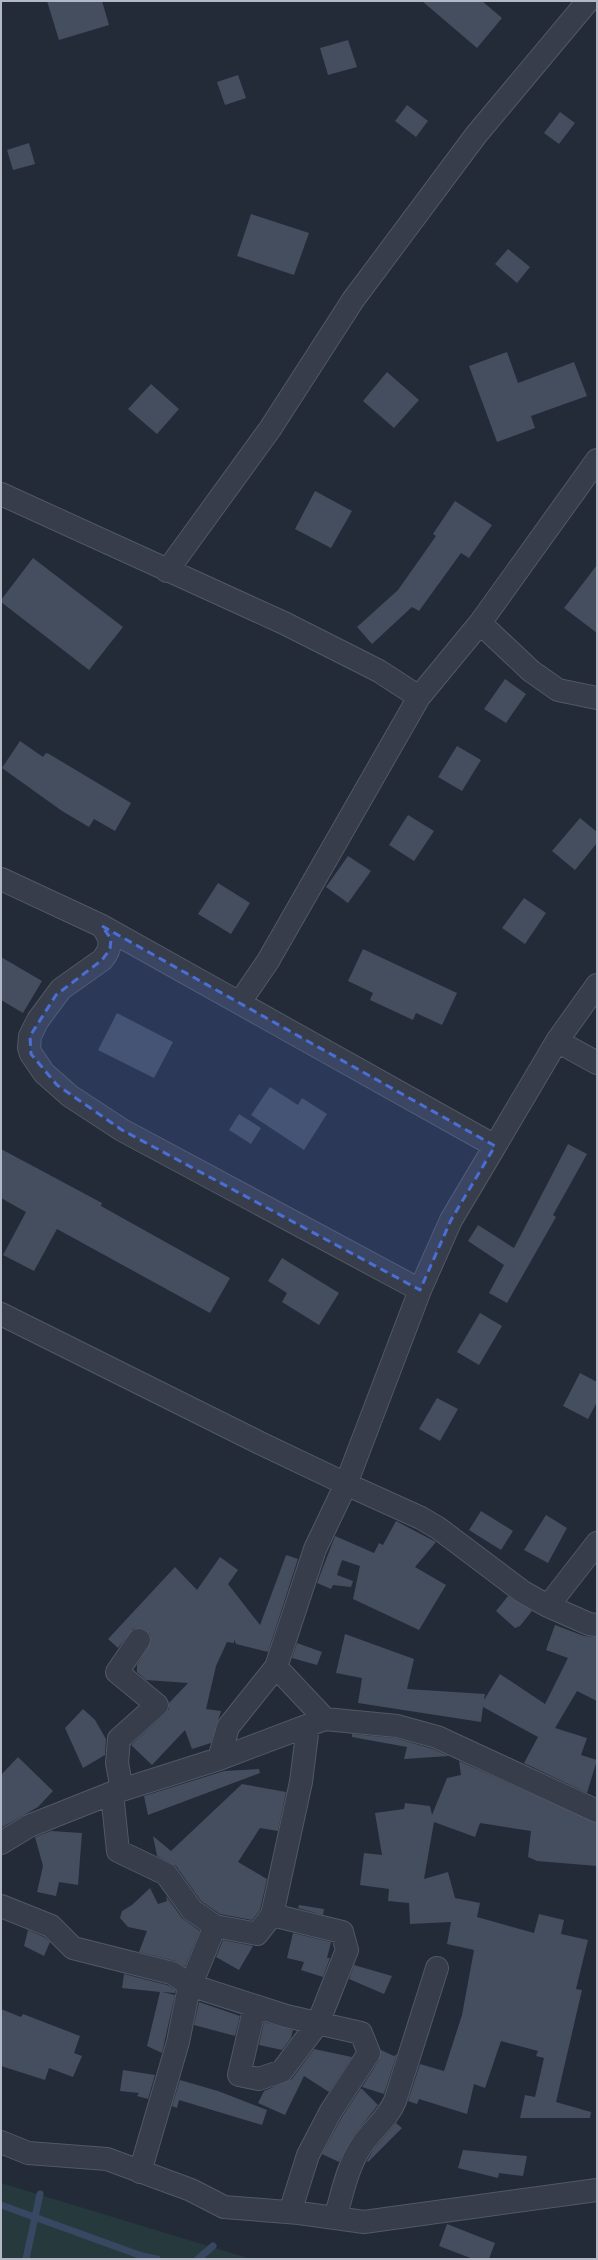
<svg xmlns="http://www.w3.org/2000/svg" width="598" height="2260" font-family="'Asap Condensed',sans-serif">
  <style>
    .green { fill: #26393c }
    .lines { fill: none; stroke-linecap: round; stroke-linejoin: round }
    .stream { stroke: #394862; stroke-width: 7 }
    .building { fill: #444e5e }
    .minor-casing { stroke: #525865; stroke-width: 24 }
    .minor { stroke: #373d4a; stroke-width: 22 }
    .marked { fill: #4a6ed3; fill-opacity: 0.2; stroke: #4a6ed3; stroke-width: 3; stroke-dasharray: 8 5; stroke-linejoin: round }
  </style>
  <rect width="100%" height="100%" fill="#232b39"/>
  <path class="green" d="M 1,2183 L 251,2259 L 1,2259 Z"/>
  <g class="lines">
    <path class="stream" d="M 1,2205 L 142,2256 L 157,2259
      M 26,2259 L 40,2194
      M 198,2259 L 213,2246"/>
  </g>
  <path class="building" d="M 47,1 L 102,1 L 109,25 L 59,40 Z
    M 422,1 L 482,1 L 502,18 L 477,48 Z
    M 348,40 L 357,67 L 328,75 L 320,48 Z
    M 238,75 L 246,98 L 225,105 L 217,82 Z
    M 407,105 L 428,121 L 416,137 L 395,121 Z
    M 560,112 L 575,123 L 559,144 L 544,133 Z
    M 29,143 L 35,164 L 13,170 L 7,150 Z
    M 251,214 L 309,233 L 294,275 L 237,256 Z
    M 508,249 L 530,267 L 517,283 L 495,264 Z
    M 507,352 L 518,383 L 574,362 L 587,396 L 531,416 L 535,428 L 497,442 L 469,366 Z
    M 387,372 L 419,400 L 394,428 L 363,401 Z
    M 151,384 L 179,409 L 157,434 L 128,409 Z
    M 315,491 L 352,511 L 331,548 L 295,529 Z
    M 455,501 L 492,525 L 469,558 L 461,553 L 419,611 L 412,607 L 372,644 L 357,627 L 398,590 L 436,536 L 433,534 Z
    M 33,558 L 123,627 L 89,670 L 1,602 L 1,600 Z
    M 597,565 L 597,633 L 564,608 Z
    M 505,679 L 526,694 L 506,723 L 484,709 Z
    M 20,741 L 43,757 L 46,753 L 49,754 L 131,803 L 115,831 L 94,819 L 89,827 L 62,811 L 2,768 Z
    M 457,746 L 481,760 L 462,791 L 438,777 Z
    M 408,815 L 434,831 L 414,861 L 389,845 Z
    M 580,818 L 597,832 L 597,843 L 575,870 L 552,851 Z
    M 348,856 L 371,871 L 348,903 L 326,887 Z
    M 218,883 L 250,903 L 231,934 L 198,914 Z
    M 524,898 L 546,913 L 525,944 L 502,928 Z
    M 363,949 L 457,993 L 442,1025 L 416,1013 L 413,1020 L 370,1000 L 373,993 L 348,981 Z
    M 1,957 L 42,981 L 23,1013 L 1,1000 Z
    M 117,1013 L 173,1042 L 154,1078 L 98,1050 Z
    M 270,1087 L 298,1105 L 302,1098 L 327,1114 L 304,1150 L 251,1115 Z
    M 239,1114 L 261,1128 L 251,1144 L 229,1130 Z
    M 568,1144 L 587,1154 L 553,1215 L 556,1217 L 507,1303 L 489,1293 L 504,1265 L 468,1241 L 478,1225 L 514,1248 Z
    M 1,1149 L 102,1203 L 101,1206 L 230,1278 L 210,1313 L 57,1229 L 34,1271 L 3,1255 L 26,1212 L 1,1198 Z
    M 282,1258 L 339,1293 L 319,1325 L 282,1302 L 287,1293 L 268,1281 Z
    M 480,1313 L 502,1326 L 479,1365 L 457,1352 Z
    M 580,1373 L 597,1382 L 597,1402 L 588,1419 L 563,1406 Z
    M 437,1398 L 458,1409 L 440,1441 L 419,1429 Z
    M 481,1511 L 513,1531 L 501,1550 L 469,1530 Z
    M 546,1515 L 567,1528 L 548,1563 L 524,1550 Z
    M 396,1521 L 436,1542 L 415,1567 L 446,1585 L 419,1630 L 353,1599 L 360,1566 L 342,1560 L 337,1575 L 353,1581 L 351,1587 L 333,1585 L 331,1589 L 317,1583 L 335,1536 L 374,1553 L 379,1543 L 383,1545 Z
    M 286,1555 L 298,1559 L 268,1652 L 236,1644 L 234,1639 L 234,1643 L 227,1642 L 216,1666 L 206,1709 L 221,1711 L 211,1743 L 192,1749 L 185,1730 L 152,1765 L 131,1745 L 165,1714 L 169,1709 L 169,1703 L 188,1683 L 146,1680 L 137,1672 L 137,1665 L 151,1641 L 150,1634 L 146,1630 L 140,1628 L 133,1629 L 118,1648 L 108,1639 L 175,1567 L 197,1590 L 220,1557 L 238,1570 L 228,1584 L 260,1625 Z
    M 508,1596 L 532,1611 L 520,1626 L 515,1628 L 496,1611 Z
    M 555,1625 L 584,1636 L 597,1637 L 597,1701 L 577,1691 L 555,1728 L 587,1738 L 581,1755 L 597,1760 L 587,1793 L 524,1763 L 538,1737 L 483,1707 L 481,1722 L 358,1703 L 362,1678 L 336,1673 L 345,1634 L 414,1659 L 407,1689 L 485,1694 L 484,1700 L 500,1674 L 545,1704 L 568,1658 L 546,1650 Z
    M 297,1643 L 322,1652 L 317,1665 L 292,1658 Z
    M 83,1709 L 95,1720 L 106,1739 L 105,1755 L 83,1768 L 65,1728 Z
    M 352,1734 L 395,1738 L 433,1749 L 449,1756 L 404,1759 L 407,1747 L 352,1737 Z
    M 18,1757 L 53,1791 L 38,1807 L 1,1828 L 1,1775 Z
    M 459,1761 L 597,1823 L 597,1866 L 537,1861 L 528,1857 L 531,1831 L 480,1823 L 475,1837 L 434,1822 L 424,1879 L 448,1872 L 455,1898 L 480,1903 L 477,1917 L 534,1933 L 539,1914 L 564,1920 L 561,1934 L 588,1940 L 576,1989 L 582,1990 L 556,2102 L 591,2112 L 590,2118 L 520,2118 L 525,2095 L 535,2097 L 544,2058 L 536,2056 L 538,2051 L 501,2041 L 485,2088 L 474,2084 L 467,2114 L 419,2099 L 417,2104 L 408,2101 L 420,2064 L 444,2071 L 462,2015 L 474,1950 L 447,1944 L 451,1922 L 410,1924 L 409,1903 L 388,1901 L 389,1889 L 360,1885 L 364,1853 L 382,1855 L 375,1813 L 404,1809 L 405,1803 L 430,1806 L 432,1815 L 447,1778 L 461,1775 Z
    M 259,1769 L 260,1773 L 148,1815 L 144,1796 L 224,1771 Z
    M 242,1784 L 286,1792 L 278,1831 L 260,1828 L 238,1862 L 267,1879 L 260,1910 L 252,1920 L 220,1914 L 201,1901 L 176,1866 L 157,1856 L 153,1836 L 171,1851 Z
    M 51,1831 L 82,1833 L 78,1885 L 59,1882 L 56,1896 L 37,1892 L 43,1866 L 35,1837 Z
    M 150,1888 L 158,1904 L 167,1901 L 166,1896 L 182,1918 L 200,1931 L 185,1967 L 175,1961 L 139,1952 L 147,1931 L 128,1927 L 120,1918 L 122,1911 L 132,1905 Z
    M 299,1905 L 324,1909 L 323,1915 L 298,1908 Z
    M 28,1930 L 44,1937 L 50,1942 L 44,1956 L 24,1946 Z
    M 293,1933 L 331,1942 L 327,1958 L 330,1958 L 323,1977 L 301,1970 L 304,1962 L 287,1958 Z
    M 223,1940 L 253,1946 L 239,1970 L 216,1957 Z
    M 354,1965 L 392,1976 L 384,1994 L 349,1979 Z
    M 124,1974 L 167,1985 L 176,1990 L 175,1993 L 162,1992 L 175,1995 L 162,2053 L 147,2046 L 160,1992 L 122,1988 Z
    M 199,2002 L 240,2016 L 235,2036 L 194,2025 Z
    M 1,2009 L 21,2017 L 23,2014 L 80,2036 L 74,2053 L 82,2056 L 73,2077 L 49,2068 L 45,2080 L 1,2066 Z
    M 264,2022 L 293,2030 L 291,2038 L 282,2050 L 259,2045 Z
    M 314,2049 L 352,2057 L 329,2092 L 304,2076 L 285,2115 L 258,2103 L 264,2091 L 292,2079 Z
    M 381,2050 L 394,2056 L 397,2054 L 384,2094 L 362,2087 L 379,2060 Z
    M 123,2070 L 155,2075 L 148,2099 L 137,2096 L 139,2093 L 120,2091 Z
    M 180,2080 L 218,2091 L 267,2110 L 262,2125 L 179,2100 L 177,2108 L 172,2106 Z
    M 361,2088 L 378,2105 L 354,2135 L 339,2162 L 322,2154 L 342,2117 Z
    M 396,2123 L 402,2128 L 368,2162 L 367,2161 L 374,2149 Z
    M 463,2150 L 527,2156 L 523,2176 L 499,2173 L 498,2178 L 458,2168 Z
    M 447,2224 L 495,2243 L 489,2259 L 473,2259 L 439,2246 Z"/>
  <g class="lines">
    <defs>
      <path id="minor" d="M 1,494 L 284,623 L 379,671 L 419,697
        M 167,571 L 270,429 L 353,300 L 476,135 L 588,1
        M 480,623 L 531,671 L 558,690 L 597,698
        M 1,879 L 102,926 L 495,1146 L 557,1041 L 597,985
        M 102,926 C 111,939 113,947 102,960 L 61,989 L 38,1020 L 30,1036 L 29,1048 L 31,1054 L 44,1073 L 70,1096 L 122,1130 L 420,1290
        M 240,1002 L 268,961 L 419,697 L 480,623 L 597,460
        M 557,1041 L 597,1063
        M 1,1314 L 262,1444 L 346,1484 L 420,1290 L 451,1220 L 495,1146
        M 548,1606 L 597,1543
        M 325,1719 L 276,1667 L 315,1549 L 346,1484 L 421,1518 L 438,1528 L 523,1592 L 548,1606 L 589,1624 L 597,1625
        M 219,1759 L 228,1727 L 276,1667
        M 122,1790 L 117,1763 L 119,1739 L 157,1705 L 117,1672 L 139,1640
        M 112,1793 L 118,1851 L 166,1874 L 192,1910 L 215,1926
        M 1,1843 L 29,1826 L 112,1793 L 219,1759 L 325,1719 L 397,1726 L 437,1737 L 597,1811
        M 1,1906 L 51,1926 L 73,1948 L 172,1973 L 190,1985 L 286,2016 L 361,2033 L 369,2053 L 331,2111 L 308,2155 L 290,2212
        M 255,2006 L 239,2075 L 259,2079 L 282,2071 L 318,2023 L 347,1950 L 342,1932 L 272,1915
        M 1,2142 L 28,2153 L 107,2159 L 191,2190 L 224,2207 L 299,2213 L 364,2222 L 597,2190
        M 140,2172 L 178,2042 L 188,1992 L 215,1926 L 257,1934 L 272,1915 L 301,1782 L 308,1726
        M 335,2218 C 342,2195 347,2168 360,2148 C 370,2131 387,2120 395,2101 L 437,1968"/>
    </defs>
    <use href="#minor" class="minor-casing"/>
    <use href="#minor" class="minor"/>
  </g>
  <path class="marked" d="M 102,926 L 495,1146 L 451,1220 L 420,1290 L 122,1130 L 57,1085 L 31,1054 L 30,1036 L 56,995 L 102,960 L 110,949 L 111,939 Z"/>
  <rect width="598" height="2260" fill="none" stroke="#b2b8c6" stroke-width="4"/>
</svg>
